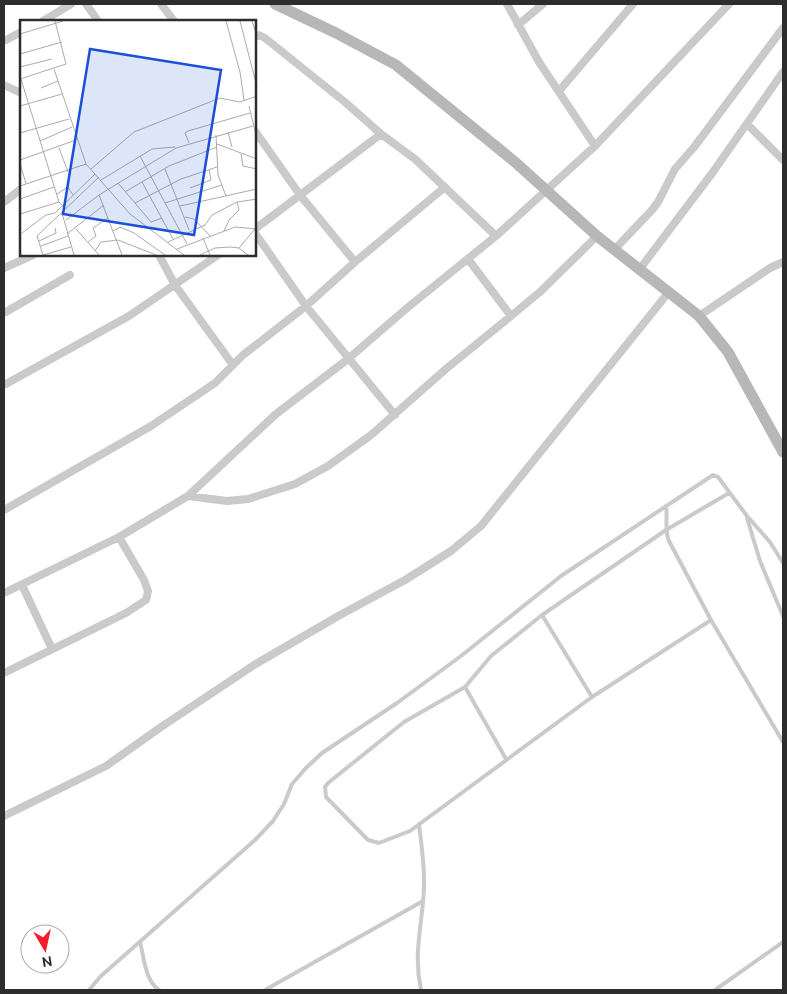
<svg xmlns="http://www.w3.org/2000/svg" width="787" height="994" font-family="Ubuntu,sans-serif">
  <style>
    .lines { fill: none; stroke-linecap: round; stroke-linejoin: round }
    .lane { stroke: #cacaca; stroke-width: 4 }
    .street { stroke: #cacaca; stroke-width: 8 }
    .secondary { stroke: #b7b7b7; stroke-width: 11 }
    .inset-road { fill: none; stroke: #ababab; stroke-width: 1 }
    .view { fill: #1d4ed8; fill-opacity: 0.15; stroke: #1d4ed8; stroke-width: 2.5 }
    .inset-edge { fill: none; stroke: #2d2d2d; stroke-width: 2.5 }
  </style>
  <rect width="100%" height="100%" fill="#fff"/>
  <g class="lines">
    <path class="lane" d="M 666,506 C 668,518 664,530 669,541 L 711,620 L 783,742
      M 747,518 L 760,561 L 783,616
      M 542,615 L 592,697
      M 711,620 L 592,697 L 410,831 L 379,843 L 368,840 L 326,797 L 325,787 L 328,783 L 404,722 L 465,687 L 491,656 L 542,615 L 666,530 L 729,493
      M 465,687 L 506,759
      M 419,824 C 422,850 426,876 423,902 C 420,935 414,957 421,990
      M 140,942 C 144,957 145,981 159,990
      M 89,990 L 101,976 L 255,840 L 273,821 L 284,804 L 292,784 L 306,768 L 322,753 L 397,703 L 461,656 L 561,576 L 713,475 L 718,477 L 747,516 L 770,542 L 783,563
      M 265,990 L 423,901
      M 715,990 L 783,942"/>
    <path class="street" d="M 86,4 L 98,21
      M 161,4 L 174,21
      M 507,4 L 539,62 L 595,146
      M 43,21 L 71,4
      M 518,25 L 543,4
      M 255,37 L 259,35 L 265,38 L 346,103 L 381,134 L 415,159 L 496,236
      M 4,41 L 21,32
      M 4,85 L 21,93
      M 559,91 L 633,4
      M 747,124 L 783,160
      M 255,131 L 300,195 L 355,262
      M 4,202 L 21,189
      M 255,229 L 381,134
      M 255,233 L 306,306 L 395,415
      M 614,250 L 652,210 L 658,202 L 675,169 L 695,146 L 783,28
      M 159,255 L 175,285 L 233,365
      M 468,259 L 511,316
      M 4,268 L 33,255
      M 639,270 L 713,172 L 783,72
      M 4,313 L 70,275
      M 699,316 L 770,268 L 783,262
      M 4,385 L 129,316 L 218,255
      M 188,496 L 227,501 L 248,499 L 295,484 L 328,466 L 371,435 L 447,368 L 511,316 L 541,291 L 597,236
      M 4,510 L 151,426 L 215,383 L 243,355 L 306,306 L 355,262 L 445,187
      M 22,585 L 52,649
      M 4,593 L 119,537 L 188,496 L 276,414 L 348,359 L 407,308 L 496,236 L 595,146 L 729,4
      M 4,673 L 126,613 L 146,600 L 148,591 L 144,580 L 119,537
      M 4,816 L 106,766 L 161,727 L 254,665 L 340,615 L 405,580 L 451,551 L 481,526 L 668,293"/>
    <path class="secondary" d="M 275,4 L 336,33 L 396,65 L 515,162 L 597,236 L 699,316 L 728,352 L 783,452"/>
  </g>
  <g transform="translate(20 20)">
    <rect width="236" height="236" fill="#fff"/>
    <path class="inset-road" d="M 206,1 L 220,52 L 224,80M 220,1 L 237,67M 232,1 L 237,16M 0,14 L 43,1M 0,34 L 42,22M 0,47 L 32,39M 34,49 L 66,144 L 110,194 L 164,235M 0,56 L 39,182M 0,59 L 46,44 L 35,1M 21,68 L 38,61M 0,86 L 42,74M 229,86 L 237,119M 208,112 L 212,127M 0,113 L 49,99M 196,115 L 198,155 L 206,176M 20,121 L 52,107M 169,123 L 165,113 L 168,111 L 230,93M 197,124 L 237,139M 39,128 L 48,152M 221,134 L 223,146 L 237,149M 120,136 L 167,224M 0,140 L 56,120M 0,143 L 6,164M 71,149 L 114,112 L 200,78 L 220,82 L 237,76M 145,149 L 169,210M 81,160 L 132,129 L 155,127M 122,162 L 153,219M 98,163 L 131,202 L 142,198M 0,166 L 66,144M 170,168 L 191,160 L 189,149M 105,172 L 149,146 L 197,127M 37,174 L 48,167 L 53,175M 79,175 L 102,235M 0,179 L 34,167M 115,183 L 161,159 L 197,147M 145,183 L 202,165M 160,186 L 237,169M 42,193 L 54,235M 0,194 L 39,182 L 43,186M 165,197 L 174,199 L 190,216M 46,200 L 79,175 L 156,128 L 233,106M 56,209 L 79,235M 93,211 L 100,207 L 114,213 L 145,235M 204,211 L 209,200 L 219,190 L 217,182M 2,213 L 26,195 L 35,193 L 75,154M 47,214 L 84,185M 183,218 L 190,235M 19,221 L 36,213 L 35,208M 68,222 L 76,216 L 73,208 L 88,198M 148,222 L 185,205 L 192,195 L 217,182 L 237,179M 21,226 L 48,216M 219,228 L 235,209M 157,229 L 215,207 L 237,209M 75,231 L 81,222 L 98,220 L 136,235M 23,235 L 17,216 L 79,157M 23,235 L 51,227M 180,235 L 195,228 L 210,227 L 219,228 L 228,235"/>
    <path class="view" d="M 70,29 L 201,50 L 174,215 L 43,194 Z"/>
    <rect width="236" height="236" class="inset-edge"/>
  </g>
  <rect width="787" height="994" fill="none" stroke="#2d2d2d" stroke-width="10"/>
  <g transform="translate(45 949) rotate(171)"><circle r="24" fill="#ffffff" stroke="#ababab"/>
  <path d="M0-4L9 19L0 12L-9 19Z" fill="#f71c2e"/>
  <text y="-8" font-size="14" font-weight="bold" text-anchor="middle" fill="#2d2d2d">N</text>
  </g>
</svg>
